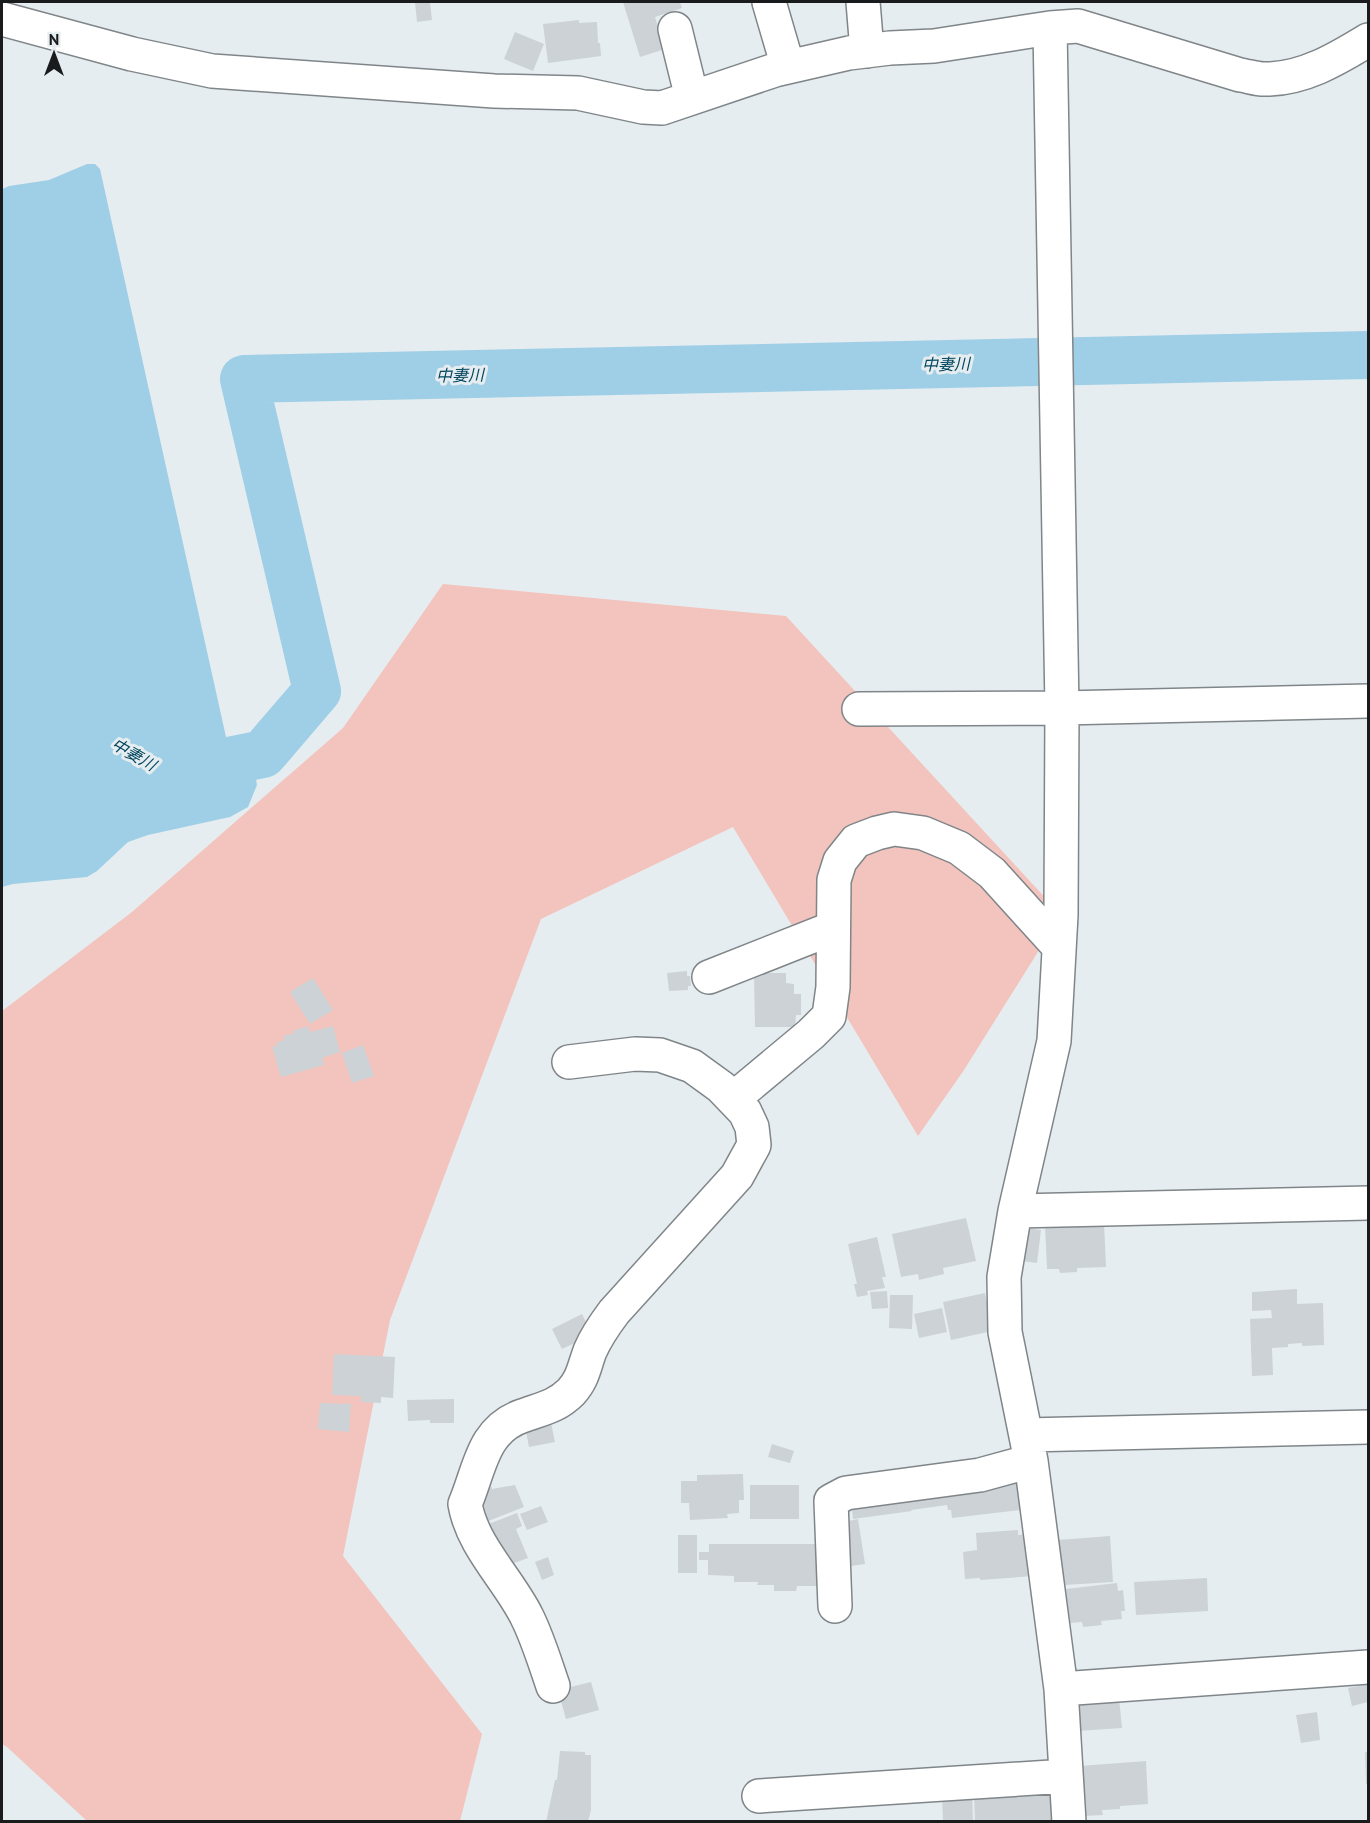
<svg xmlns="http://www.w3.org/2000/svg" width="1370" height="1823" font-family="'PT Sans','Noto Sans JP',sans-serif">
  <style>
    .green { fill: #f3c3bd }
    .water { fill: #9fcfe6 }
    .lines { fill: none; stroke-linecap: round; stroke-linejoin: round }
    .river { stroke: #9fcfe6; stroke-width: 48 }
    .building { fill: #ccd2d5 }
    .minor-casing { stroke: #7f8588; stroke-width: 36 }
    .minor { stroke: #fff; stroke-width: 33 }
    .labels { text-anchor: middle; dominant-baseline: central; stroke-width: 6; stroke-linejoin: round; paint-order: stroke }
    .water-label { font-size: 16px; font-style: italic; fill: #02465d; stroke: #e6edf0 }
  </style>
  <rect width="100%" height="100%" fill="#e6edf0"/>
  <path class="green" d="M 443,584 L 786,616 L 1061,915 L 964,1070 L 918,1136 L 733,827 L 541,919 L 390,1320 L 343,1556 L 482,1734 L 460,1821 L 87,1821 L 7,1747 L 2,1744 L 2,1011 L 132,912 L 343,728 Z"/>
  <path class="water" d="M 87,164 L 95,164 L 100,169 L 228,746 L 254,768 L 257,785 L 248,807 L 230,817 L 148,835 L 128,842 L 97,871 L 87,877 L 13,884 L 2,887 L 2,189 L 9,186 L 49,180 Z"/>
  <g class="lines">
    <path class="river" d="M 179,771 L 263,754 L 317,691 L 244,379 L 1368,355"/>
  </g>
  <path class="building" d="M 415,2 L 430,2 L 432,20 L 417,22 Z
    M 623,2 L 680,2 L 682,8 L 655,17 L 665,49 L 640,57 Z
    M 579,20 L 579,23 L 597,22 L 598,43 L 600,43 L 601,56 L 548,63 L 543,24 Z
    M 515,32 L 544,44 L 533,71 L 504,59 Z
    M 687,971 L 687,976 L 690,976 L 691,986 L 688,986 L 688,990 L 669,991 L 667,973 Z
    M 754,973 L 786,973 L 786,983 L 794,984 L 794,994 L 801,994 L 801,1015 L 796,1015 L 795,1027 L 755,1027 Z
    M 313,978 L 333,1010 L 310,1024 L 290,992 Z
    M 308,1026 L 310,1032 L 333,1026 L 340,1052 L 322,1058 L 324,1065 L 281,1077 L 272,1047 L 277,1046 L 276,1043 L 284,1040 L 283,1036 L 294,1033 L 293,1031 Z
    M 363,1045 L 374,1076 L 352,1083 L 342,1053 Z
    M 966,1218 L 976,1261 L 943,1268 L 944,1274 L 919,1280 L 918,1274 L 901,1277 L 892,1234 Z
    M 1104,1223 L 1106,1267 L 1077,1268 L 1077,1272 L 1060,1273 L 1059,1269 L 1047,1269 L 1045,1225 Z
    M 1025,1228 L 1041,1230 L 1037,1263 L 1022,1261 Z
    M 877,1237 L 886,1277 L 882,1277 L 885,1288 L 867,1291 L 868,1295 L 857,1297 L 854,1284 L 857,1284 L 848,1244 Z
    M 1297,1289 L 1297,1304 L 1323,1303 L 1324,1345 L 1302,1346 L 1302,1343 L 1288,1344 L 1288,1347 L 1272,1348 L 1273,1375 L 1252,1376 L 1250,1319 L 1272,1318 L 1271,1310 L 1252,1311 L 1252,1292 Z
    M 887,1291 L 888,1308 L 872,1309 L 870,1292 Z
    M 985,1293 L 992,1331 L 951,1340 L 943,1302 Z
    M 890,1295 L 913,1295 L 912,1329 L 889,1328 Z
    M 942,1308 L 947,1332 L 919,1338 L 914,1314 Z
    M 582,1314 L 592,1335 L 562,1349 L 552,1329 Z
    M 334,1354 L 395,1357 L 393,1398 L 381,1397 L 381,1403 L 361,1402 L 361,1396 L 332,1395 Z
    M 454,1399 L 454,1423 L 430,1423 L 430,1420 L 408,1421 L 407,1400 Z
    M 320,1403 L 351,1404 L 349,1432 L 318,1429 Z
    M 551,1423 L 555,1442 L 529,1447 L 525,1426 Z
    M 772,1444 L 794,1451 L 790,1463 L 768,1457 Z
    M 743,1474 L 744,1500 L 739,1500 L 739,1513 L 727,1514 L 728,1518 L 690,1520 L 689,1503 L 681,1503 L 681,1481 L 697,1481 L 697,1475 Z
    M 1024,1478 L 1029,1509 L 952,1518 L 951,1510 L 948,1510 L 947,1505 L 911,1510 L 912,1511 L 853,1519 L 851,1501 Z
    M 515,1485 L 524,1507 L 481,1524 L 475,1491 L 492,1487 L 492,1489 Z
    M 750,1485 L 799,1485 L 799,1519 L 750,1519 Z
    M 541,1506 L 548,1522 L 527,1530 L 520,1514 Z
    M 517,1513 L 522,1526 L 516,1529 L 528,1558 L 503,1567 L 486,1525 Z
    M 858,1519 L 865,1564 L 851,1566 L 844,1522 Z
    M 1018,1530 L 1018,1535 L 1031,1534 L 1034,1576 L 980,1580 L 980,1578 L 965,1579 L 963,1552 L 977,1550 L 976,1533 Z
    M 678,1535 L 697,1535 L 697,1573 L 678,1573 Z
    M 1110,1536 L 1113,1582 L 1064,1585 L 1063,1568 L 1060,1568 L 1058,1540 Z
    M 709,1544 L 822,1544 L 823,1586 L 797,1586 L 796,1591 L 774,1591 L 774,1585 L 757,1585 L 758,1582 L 734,1582 L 734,1576 L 708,1575 L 708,1560 L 699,1560 L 699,1552 L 709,1552 Z
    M 548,1557 L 554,1575 L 542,1580 L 535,1562 Z
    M 1207,1578 L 1208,1611 L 1136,1615 L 1134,1582 Z
    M 1117,1583 L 1118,1591 L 1123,1590 L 1125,1611 L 1121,1611 L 1122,1619 L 1101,1621 L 1102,1625 L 1083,1627 L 1082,1622 L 1070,1623 L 1066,1589 Z
    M 591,1682 L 599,1710 L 566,1719 L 558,1690 Z
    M 1368,1684 L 1368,1702 L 1352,1706 L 1348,1688 Z
    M 1119,1698 L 1122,1728 L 1077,1731 L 1075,1701 Z
    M 1317,1712 L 1320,1740 L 1301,1743 L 1296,1715 Z
    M 560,1751 L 585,1752 L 585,1755 L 591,1755 L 591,1810 L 588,1822 L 546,1822 L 555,1780 L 557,1780 Z
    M 1365,1752 L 1368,1752 L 1368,1784 L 1366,1784 Z
    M 1146,1761 L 1148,1804 L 1120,1806 L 1120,1809 L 1102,1810 L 1103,1815 L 1084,1816 L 1080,1766 Z
    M 972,1790 L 973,1822 L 943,1822 L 942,1791 Z
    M 1051,1792 L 1052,1822 L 975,1822 L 974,1794 Z"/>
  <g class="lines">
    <defs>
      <path id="minor" d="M 769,2 L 788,67
        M 863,2 L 867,51
        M 2,19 L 132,54 L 212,71 L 494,91 L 578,93 L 643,107 L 662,108 L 775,70 L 849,53 L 890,48 L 934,46 L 1050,28 L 1078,26 L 1240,75 C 1248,76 1256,79 1264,79 C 1302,80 1337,59 1368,40
        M 1050,28 L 1062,708 L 1061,915 L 1054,1041 L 1015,1211 L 1004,1277 L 1005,1332 L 1031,1461 L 1061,1689 L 1069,1822
        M 675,29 L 692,98
        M 859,709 L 1062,708 L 1368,701
        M 709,977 L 833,928
        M 733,1099 L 811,1034 L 829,1016 L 833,987 L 834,880 L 840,861 L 856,841 L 877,833 L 894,829 L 923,833 L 959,848 L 992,873 L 1059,947
        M 1015,1211 L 1368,1203
        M 1026,1435 L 1368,1427
        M 835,1606 L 831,1501 L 846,1493 L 980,1475 L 1031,1461
        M 553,1686 C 545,1663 538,1639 527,1617 C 509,1580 472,1546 465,1504 C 480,1469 482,1430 522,1416 C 541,1409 556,1407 571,1392 C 583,1379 584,1367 590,1351 C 596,1337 605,1324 614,1312 L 737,1176 L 754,1145 L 752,1127 L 745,1112 L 721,1087 L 692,1066 L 660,1055 L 635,1054 L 569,1062
        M 1061,1689 L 1368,1667
        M 759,1796 L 1066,1776"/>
    </defs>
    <use href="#minor" class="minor-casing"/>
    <use href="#minor" class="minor"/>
  </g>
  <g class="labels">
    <g class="water-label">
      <text transform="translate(946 364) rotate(-1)">中妻川</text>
      <text transform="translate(460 375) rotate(-1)">中妻川</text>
      <text transform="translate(134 754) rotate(30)">中妻川</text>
    </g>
  </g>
  <rect width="1370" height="1823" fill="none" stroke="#191b1d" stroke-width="6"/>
  <g transform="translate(54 54)" stroke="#e6edf0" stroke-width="4.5" paint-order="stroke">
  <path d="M0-4.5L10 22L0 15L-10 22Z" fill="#191b1d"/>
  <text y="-9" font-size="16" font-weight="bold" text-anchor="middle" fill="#191b1d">N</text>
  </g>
</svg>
